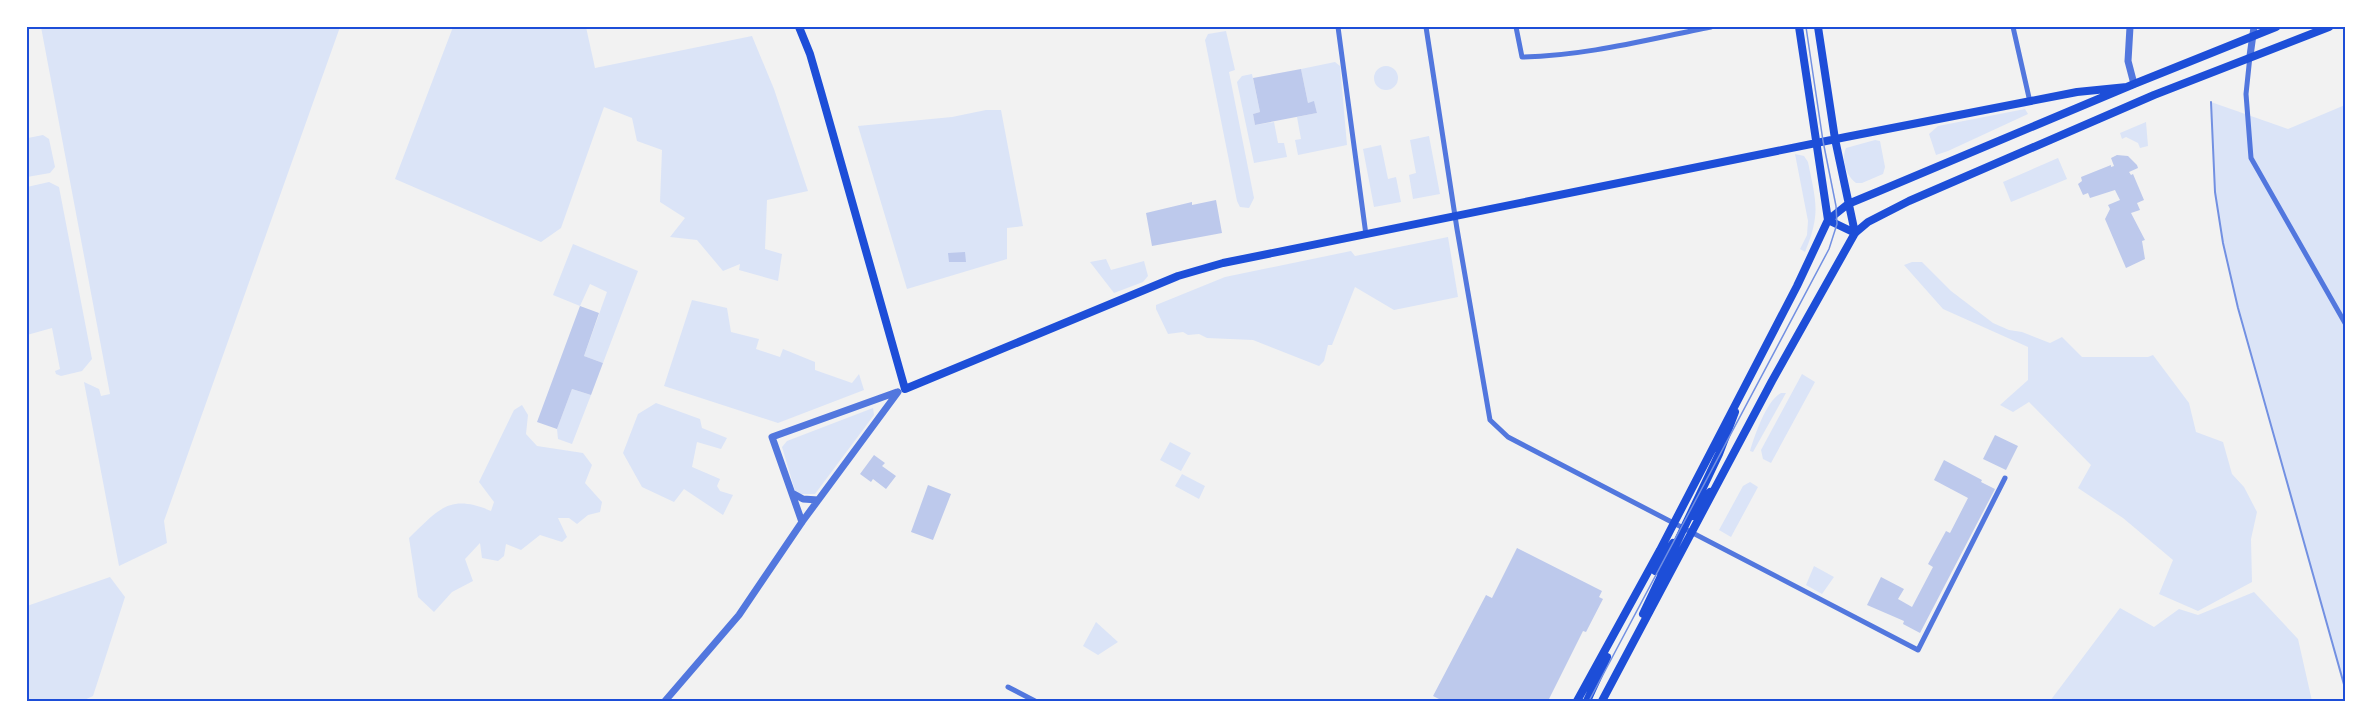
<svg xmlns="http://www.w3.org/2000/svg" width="2372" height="728" font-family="Mulish,sans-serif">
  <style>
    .green { fill: #dbe4f7 }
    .building { fill: #bdc9ec }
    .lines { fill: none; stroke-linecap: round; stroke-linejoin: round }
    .minor { stroke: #5277de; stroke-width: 5 }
    .tertiary { stroke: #5277de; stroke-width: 7 }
    .secondary { stroke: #1d4ed8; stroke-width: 8 }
    .tram { stroke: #7290e2; stroke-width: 1.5 }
    .rail { stroke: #7290e2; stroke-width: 2 }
    .neatline { fill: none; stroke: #1d4ed8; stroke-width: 2 }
  </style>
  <rect width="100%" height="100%" fill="#f2f2f2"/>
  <path class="green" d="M 41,27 L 340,27 L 164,521 L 167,543 L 119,566 L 84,382 L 99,389 L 101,396 L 110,394 Z
    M 453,27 L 586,27 L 595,68 L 752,36 L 774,89 L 808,191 L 767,200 L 765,249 L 782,254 L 778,281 L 739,270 L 740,264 L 723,271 L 697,240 L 670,237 L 685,218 L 660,202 L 662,150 L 637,141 L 632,118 L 604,107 L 561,228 L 541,242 L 395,179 Z
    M 1226,31 L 1235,70 L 1229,72 L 1254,198 L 1249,208 L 1240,207 L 1237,201 L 1205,40 L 1208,34 Z
    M 1335,62 L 1340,66 L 1347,145 L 1298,155 L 1295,140 L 1301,139 L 1297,117 L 1317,113 L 1314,102 L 1308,103 L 1301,69 Z
    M1374 78a12 12 0 1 1 24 0a12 12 0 1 1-24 0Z
    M 1252,74 L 1260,112 L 1253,114 L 1255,125 L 1274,122 L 1278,143 L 1284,143 L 1287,157 L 1254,163 L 1237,82 L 1242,76 Z
    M 2211,102 L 2288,129 L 2345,105 L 2345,688 L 2238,308 L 2223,243 L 2215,192 Z
    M 2025,109 L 2028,114 L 1948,151 L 1936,155 L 1929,134 L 1938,126 Z
    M 986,110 L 1001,110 L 1023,226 L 1007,228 L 1007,259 L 907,289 L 858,126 L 952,117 Z
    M 2146,122 L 2148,146 L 2140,148 L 2138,143 L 2126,137 L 2122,139 L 2120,133 Z
    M 43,135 L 49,139 L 55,167 L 50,173 L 27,177 L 27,136 L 28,138 Z
    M 1429,136 L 1440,194 L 1413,199 L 1409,175 L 1416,173 L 1410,140 Z
    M 1875,140 L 1880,141 L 1885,167 L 1883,174 L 1862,183 L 1856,183 C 1846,176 1841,159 1846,148 Z
    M 1381,145 L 1388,179 L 1396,177 L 1401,202 L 1374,207 L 1363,149 Z
    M 1795,154 L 1804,156 L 1808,162 C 1816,202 1821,213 1805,252 L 1800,249 L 1807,235 L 1808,221 Z
    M 2058,158 L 2067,179 L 2011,202 L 2003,182 Z
    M 49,182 L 59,187 L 92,359 L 82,371 L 61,376 L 56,374 L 55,371 L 60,369 L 52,328 L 27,335 L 27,187 Z
    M 1448,237 L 1458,297 L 1394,310 L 1355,287 L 1332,345 L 1328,345 L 1324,361 L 1319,366 L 1253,340 L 1207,338 L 1199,334 L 1188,335 L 1183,332 L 1168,334 L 1156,309 L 1156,305 L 1225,277 L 1351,251 L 1355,256 Z
    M 573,244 L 638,271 L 603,363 L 584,356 L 607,292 L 590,284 L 580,306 L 553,295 Z
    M 1106,259 L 1111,270 L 1144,261 L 1148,276 L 1143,282 L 1114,293 L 1090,262 Z
    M 1912,262 L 1922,262 L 1951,291 L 1993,323 L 2009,330 L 2022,332 L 2050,343 L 2062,337 L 2082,357 L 2148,357 L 2153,355 L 2189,403 L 2196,432 L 2223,442 L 2232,474 L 2244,487 L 2257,512 L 2251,539 L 2252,582 L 2198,611 L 2159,594 L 2173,560 L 2123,518 L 2078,488 L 2091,465 L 2029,402 L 2013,412 L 2000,405 L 2028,380 L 2028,347 L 1943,309 L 1904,265 Z
    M 692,300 L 727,308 L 731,332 L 759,339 L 756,349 L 780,357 L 783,349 L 815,362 L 815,370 L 852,383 L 859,374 L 864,390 L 778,423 L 664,386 Z
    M 1802,374 L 1815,382 L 1771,463 L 1763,459 L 1761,450 Z
    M 572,389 L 591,395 L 572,444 L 558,439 L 557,429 Z
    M 1781,393 L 1786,393 L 1753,452 L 1750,451 C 1755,435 1766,401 1781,393 Z
    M 656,403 L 700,419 L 702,428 L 727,438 L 721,449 L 697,442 L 692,467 L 720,479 L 717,486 L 720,491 L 733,495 L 723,515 L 684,489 L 674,502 L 642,487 L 623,453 L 638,414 Z
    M 522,405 L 528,415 L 526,434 L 537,446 L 583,453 L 592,465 L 585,483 L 602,502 L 600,512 L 588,515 L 577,524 L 569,518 L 558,518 L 567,537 L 562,542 L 540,535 L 521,550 L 506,544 L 504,556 L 498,561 L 482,558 L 480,543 L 465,559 L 473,581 L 452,592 L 434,612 L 418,597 L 409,538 C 438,510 449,493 491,511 L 494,502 L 479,482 L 514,410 Z
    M 873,408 L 874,415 L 815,494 L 796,494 L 782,447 L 787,441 Z
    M 1170,442 L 1191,453 L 1181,471 L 1160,460 Z
    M 1182,474 L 1205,486 L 1199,499 L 1175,486 Z
    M 1750,482 L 1758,487 L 1731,537 L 1719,530 L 1743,486 Z
    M 1814,566 L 1834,577 L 1822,594 L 1806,585 Z
    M 110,577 L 125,597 L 93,696 L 82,701 L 27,701 L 27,606 Z
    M 2254,592 L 2298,639 L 2312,701 L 2050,701 L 2120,608 L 2154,627 L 2179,609 L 2198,615 Z
    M 1096,622 L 1118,642 L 1098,655 L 1083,646 Z"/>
  <path class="building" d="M 1301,69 L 1308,103 L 1314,101 L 1317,113 L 1255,125 L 1253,114 L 1260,112 L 1253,78 Z
    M 2117,155 L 2128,156 L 2137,165 L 2138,168 L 2129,172 L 2131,175 L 2133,174 L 2144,200 L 2137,203 L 2140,210 L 2131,213 L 2145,240 L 2142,241 L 2145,259 L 2126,268 L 2105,219 L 2110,209 L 2108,205 L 2120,200 L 2115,190 L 2090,198 L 2088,193 L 2083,195 L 2078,184 L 2082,181 L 2081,177 L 2111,165 L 2111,167 L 2114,166 L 2111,158 Z
    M 1216,200 L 1222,233 L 1152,246 L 1146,213 L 1192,202 L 1192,205 Z
    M 965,252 L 966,262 L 949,262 L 948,253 Z
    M 580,306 L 599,313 L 584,356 L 603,363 L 591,395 L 572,389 L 557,429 L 537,422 Z
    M 1995,435 L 2018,446 L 2006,470 L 1983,459 Z
    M 874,455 L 885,463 L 882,466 L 896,476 L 886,489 L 873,479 L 871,482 L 860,474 Z
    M 1944,460 L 1982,480 L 1981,482 L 1995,489 L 1920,633 L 1903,624 L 1904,621 L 1867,605 L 1881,577 L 1904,589 L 1898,599 L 1912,607 L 1933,567 L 1928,564 L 1946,531 L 1950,533 L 1968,498 L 1934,480 Z
    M 928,485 L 951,494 L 933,540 L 911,532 Z
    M 1517,548 L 1602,591 L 1599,597 L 1603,599 L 1586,632 L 1583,631 L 1548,701 L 1443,701 L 1433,696 L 1486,595 L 1492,598 Z"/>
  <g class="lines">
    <path class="minor" d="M 1338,27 L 1366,235
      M 1426,27 L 1457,229 L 1490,420 L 1508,437 L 1918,650 L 2005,478
      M 1516,27 L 1522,57 C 1586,56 1649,39 1711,27
      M 2013,27 L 2030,102
      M 2250,56 L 2246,94 L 2251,158 L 2345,323
      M 1008,687 L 1035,701"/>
    <path class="tertiary" d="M 2130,27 L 2128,61 L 2134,84
      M 2250,56 L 2254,27
      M 792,493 L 803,499 L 818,500
      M 802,522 L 772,437 L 897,392
      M 665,701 L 739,615 L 802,522 L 898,392"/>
    <path class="secondary" d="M 799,27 L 810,54 L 821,92 L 905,389 L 1178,276 L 1223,263 L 1846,137 L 2077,92 L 2127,87
      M 1799,27 L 1828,220
      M 1818,27 L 1835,139 L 1855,233
      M 1828,220 L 1855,233
      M 1692,516 L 1710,492
      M 1655,571 L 1673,543
      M 1643,614 L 1719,454 L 1735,412
      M 1577,701 L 1660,550 L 1797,286 L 1828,220 L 1848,204 L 1877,192 L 2134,84 L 2276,27
      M 1587,701 L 1607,657
      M 1602,701 L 1772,381 L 1855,233 L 1868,222 L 1909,201 L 2154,95 L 2329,27"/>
    <path class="tram" d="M 1589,701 L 1829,249 L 1837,224 L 1836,206 L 1823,141 L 1806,27"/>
    <path class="rail" d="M 2211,102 L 2215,192 L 2223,243 L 2238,308 L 2345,688"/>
  </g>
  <rect width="2372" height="728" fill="none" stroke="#ffffff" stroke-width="57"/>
  <rect x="28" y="28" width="2316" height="672" class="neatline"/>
</svg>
